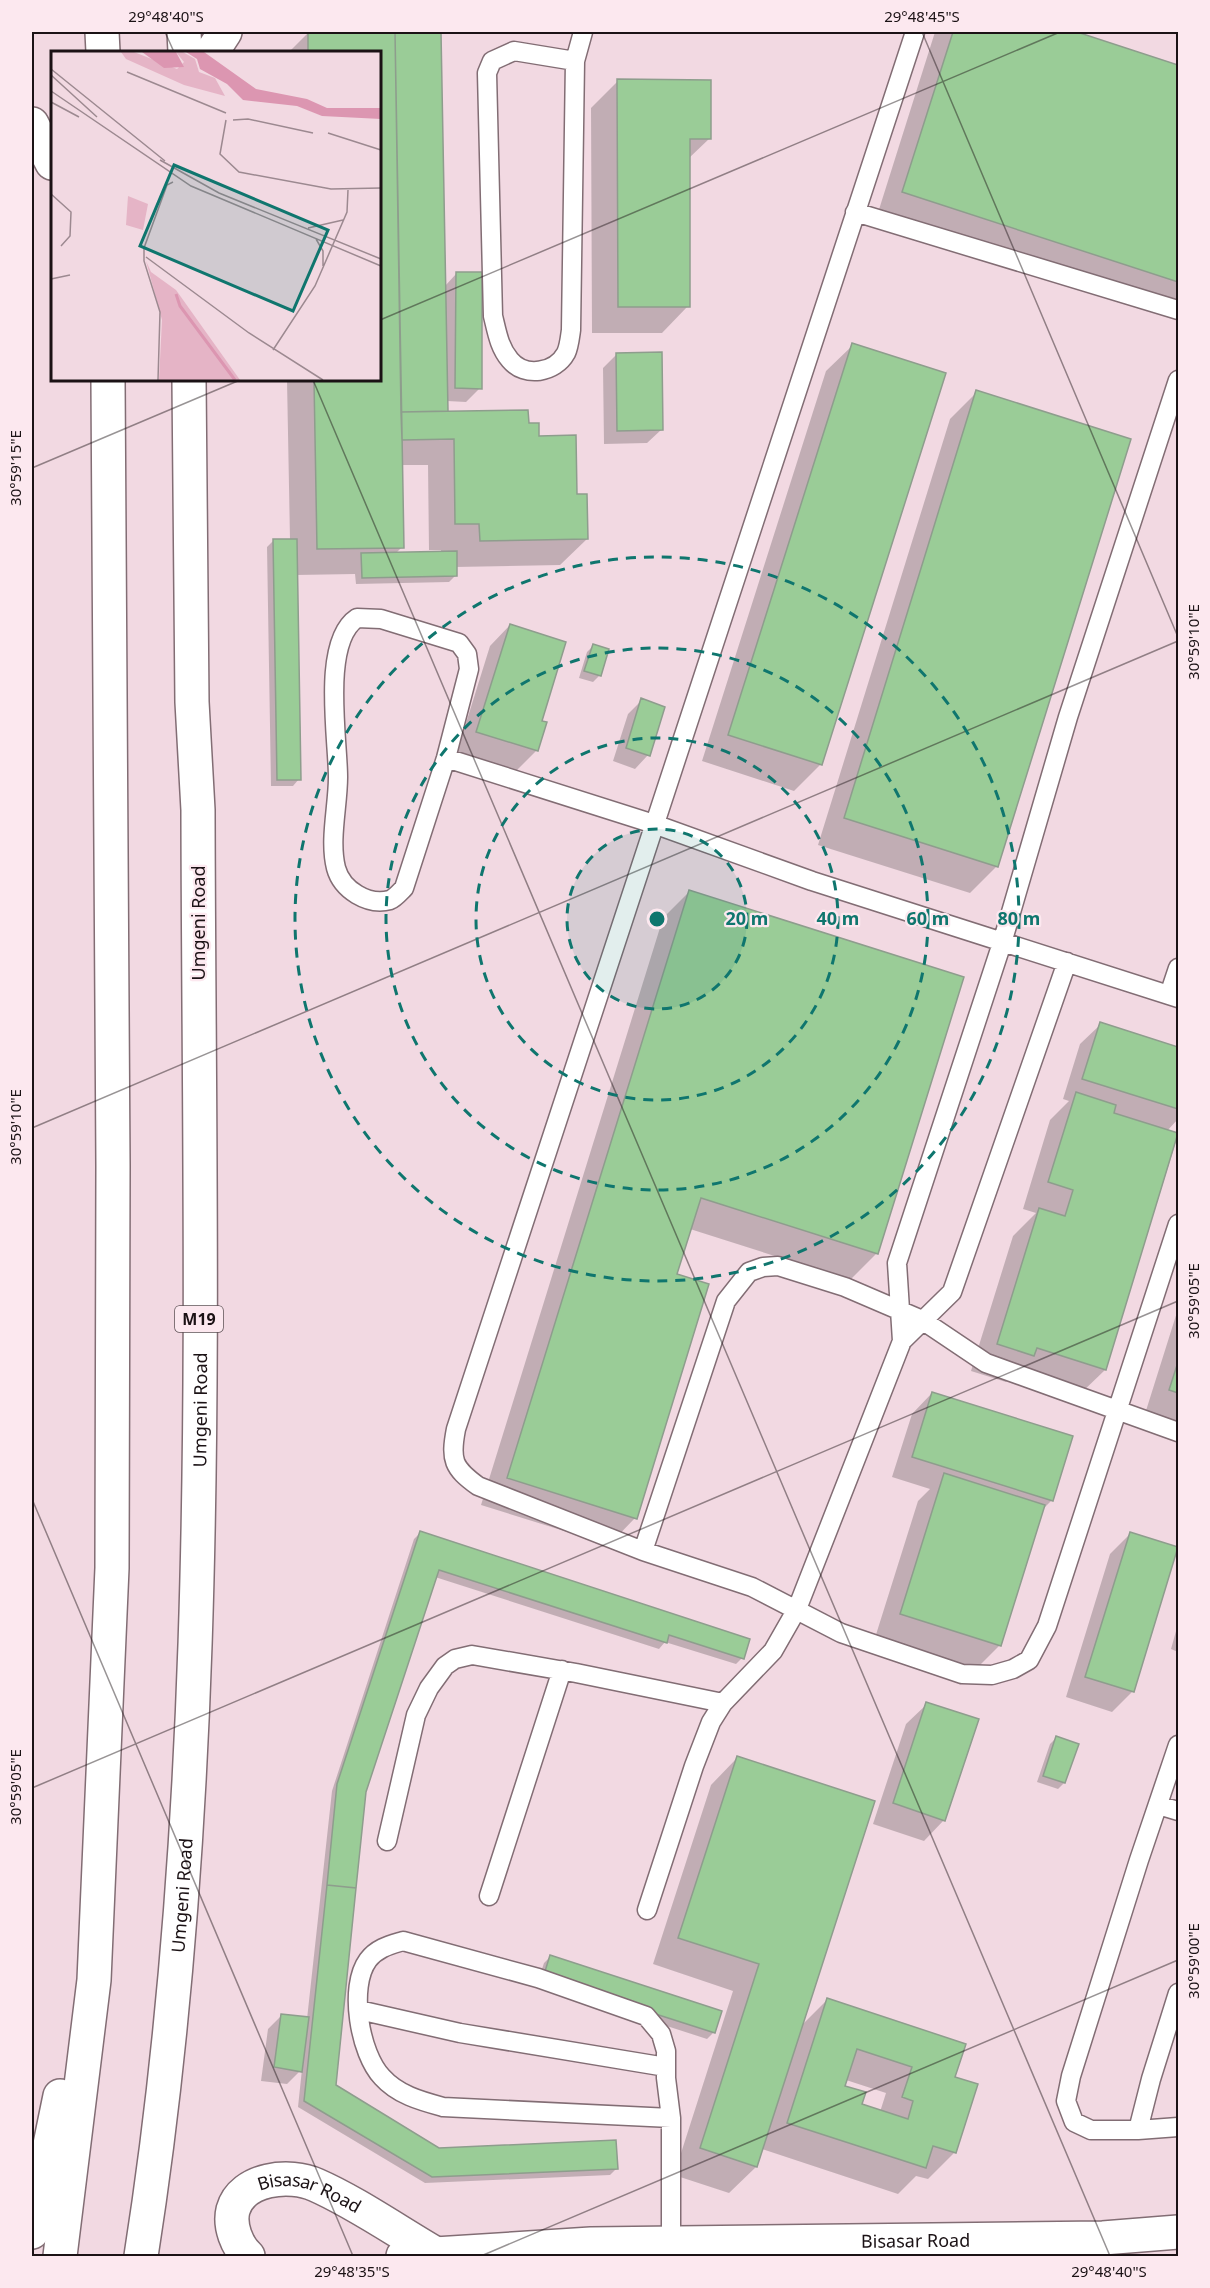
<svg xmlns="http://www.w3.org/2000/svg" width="1210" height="2288" font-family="'Noto Sans',sans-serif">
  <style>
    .shadow { fill: #0003; fill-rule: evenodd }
    .building { fill: #9acc97; stroke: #8e9d8d; stroke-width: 1.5; fill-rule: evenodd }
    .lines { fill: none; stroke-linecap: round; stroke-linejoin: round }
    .lane-casing { stroke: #826d74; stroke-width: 21 }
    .street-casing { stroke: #826d74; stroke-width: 36 }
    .highway-casing { stroke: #826d74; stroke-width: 36 }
    .lane { stroke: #fff; stroke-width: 18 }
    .street { stroke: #fff; stroke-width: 33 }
    .highway { stroke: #fff; stroke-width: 33 }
    .ticks { fill: none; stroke: #1b1215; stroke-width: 1.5; stroke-opacity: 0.45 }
    .ring { fill: none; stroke: #0f766e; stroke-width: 3; stroke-dasharray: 10 8 }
    .labels { text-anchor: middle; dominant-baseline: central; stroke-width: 4.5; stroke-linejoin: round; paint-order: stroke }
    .shield { fill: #fce8ef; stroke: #5e5256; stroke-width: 1.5 }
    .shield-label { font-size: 16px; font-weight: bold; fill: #1b1215 }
    .street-label { font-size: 18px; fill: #1b1215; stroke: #fce8ef }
    .inset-river { fill: none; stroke: #dc96b1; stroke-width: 3 }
    .inset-road { fill: none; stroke: #9c8990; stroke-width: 1.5 }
    .view { fill: #0f766e; fill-opacity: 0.15; stroke: #0f766e; stroke-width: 3 }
    .inset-edge { fill: none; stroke: #1b1215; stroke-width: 3 }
    .centre { fill: #0f766e; stroke: #fce8ef; stroke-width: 3 }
    .ring-label { font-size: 18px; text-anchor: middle; font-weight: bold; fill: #0f766e; stroke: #fce8ef; stroke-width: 4.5; stroke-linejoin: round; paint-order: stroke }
    .neatline { fill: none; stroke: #1b1215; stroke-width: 2 }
    .ticks-label { font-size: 15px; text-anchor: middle; fill: #1b1215 }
  </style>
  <rect width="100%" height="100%" fill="#f2d9e2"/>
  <path class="shadow" d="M 440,32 L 445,286 L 456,274 L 480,388 L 466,402 L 447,401 L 447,413 L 527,424 L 575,495 L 587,539 L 560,565 L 455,567 L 456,575 L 449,582 L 356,584 L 355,574 L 296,575 L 299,779 L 293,786 L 271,786 L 267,547 L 274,540 L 290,540 L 287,380 L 380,380 L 380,52 L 289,52 L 308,33 ZM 401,465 L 428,465 L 429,550 L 441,550 L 441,553 L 395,554 L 402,547 Z
    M 935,32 L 1072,32 L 1178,66 L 1178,297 L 1164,312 L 876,219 Z
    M 618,81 L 710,138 L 688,159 L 688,306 L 662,333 L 592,333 L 591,108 Z
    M 853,345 L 821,764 L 794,791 L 702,761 L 826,371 Z
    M 617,354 L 661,430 L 647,443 L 604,444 L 603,368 Z
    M 977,392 L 997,866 L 970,893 L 818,845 L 950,419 Z
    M 510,625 L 540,722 L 537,750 L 516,771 L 457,752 L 490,646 Z
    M 594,645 L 607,650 L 599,676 L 593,682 L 579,678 L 587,652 Z
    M 642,700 L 648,755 L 635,769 L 613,761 L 628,714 Z
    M 690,891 L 877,1253 L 850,1280 L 690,1229 L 675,1275 L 635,1518 L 609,1545 L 481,1505 L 663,918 Z
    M 1101,1024 L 1178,1048 L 1178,1119 L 1167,1131 L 1178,1135 L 1105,1370 L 1078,1396 L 1012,1375 L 1006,1382 L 971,1371 L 1013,1236 L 1036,1213 L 1023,1209 L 1050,1120 L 1069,1101 L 1063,1099 L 1080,1044 Z
    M 1178,1309 L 1178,1428 L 1144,1417 Z
    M 932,1393 L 1052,1500 L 1042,1510 L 1000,1645 L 973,1672 L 874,1641 L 918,1501 L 930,1489 L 892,1477 L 912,1414 Z
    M 420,1533 L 742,1658 L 736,1664 L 665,1642 L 659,1649 L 435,1577 L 365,1792 L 334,2086 L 439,2149 L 616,2169 L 610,2175 L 425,2183 L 298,2107 L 302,2069 L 287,2084 L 261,2081 L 268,2029 L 282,2015 L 307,2019 L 332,1791 L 414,1539 Z
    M 1131,1533 L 1133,1691 L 1112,1712 L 1066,1697 L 1110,1554 Z
    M 1178,1624 L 1178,1652 L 1171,1649 Z
    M 927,1704 L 944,1820 L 924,1841 L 873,1824 L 906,1724 Z
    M 1056,1738 L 1064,1783 L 1058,1789 L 1037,1782 L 1050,1744 Z
    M 737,1758 L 801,2026 L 827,2000 L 953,2078 L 976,2085 L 954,2153 L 928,2179 L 916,2176 L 898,2194 L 762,2149 L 756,2167 L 729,2193 L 674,2175 L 733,1991 L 653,1964 L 711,1785 ZM 846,2080 L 886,2093 L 880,2112 L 860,2105 L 844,2087 Z
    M 550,1957 L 714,2032 L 707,2039 L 537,1984 L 544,1963 Z"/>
  <path class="building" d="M 308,32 L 395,32 L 404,548 L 317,549 L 314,380 L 380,380 L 380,52 L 308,52 Z
    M 395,32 L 441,32 L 448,411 L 401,412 Z
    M 953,32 L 1077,32 L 1178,65 L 1178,282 L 902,192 Z
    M 617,79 L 711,80 L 711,139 L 690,139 L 690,307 L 618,307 Z
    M 456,272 L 482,272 L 482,389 L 455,388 Z
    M 852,343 L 946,373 L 822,765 L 728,735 Z
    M 662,352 L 663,430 L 617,431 L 616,353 Z
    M 976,390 L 1131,439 L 998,867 L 844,818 Z
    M 528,410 L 529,423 L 539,423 L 539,436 L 576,435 L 577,494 L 587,494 L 588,539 L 480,541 L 479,524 L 455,524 L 454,439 L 402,440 L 401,412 Z
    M 273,539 L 297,539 L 301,780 L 277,780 Z
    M 457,551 L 457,576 L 362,578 L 361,553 Z
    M 510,624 L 566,642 L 542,721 L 547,722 L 538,751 L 476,732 Z
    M 593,644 L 609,649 L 601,676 L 584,671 Z
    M 641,698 L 665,707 L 650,756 L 626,748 Z
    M 689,890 L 964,977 L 878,1254 L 701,1198 L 677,1274 L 709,1284 L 637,1519 L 507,1478 Z
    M 1100,1022 L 1178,1047 L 1178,1109 L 1082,1079 Z
    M 1076,1092 L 1116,1105 L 1114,1113 L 1178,1133 L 1106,1370 L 1037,1348 L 1034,1356 L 997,1344 L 1039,1208 L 1065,1216 L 1073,1190 L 1048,1182 Z
    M 1178,1362 L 1178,1393 L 1169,1390 Z
    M 932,1392 L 1073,1436 L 1053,1501 L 912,1457 Z
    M 944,1473 L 1045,1505 L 1001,1646 L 900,1614 Z
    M 420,1531 L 750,1639 L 744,1659 L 669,1635 L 667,1643 L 439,1570 L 366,1792 L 356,1888 L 327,1885 L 337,1784 Z
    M 1130,1532 L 1178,1547 L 1134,1692 L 1085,1677 Z
    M 926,1702 L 979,1719 L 945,1821 L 893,1803 Z
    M 1056,1736 L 1079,1744 L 1065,1783 L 1043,1776 Z
    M 737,1756 L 875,1801 L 757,2167 L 700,2148 L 759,1964 L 678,1938 Z
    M 327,1885 L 356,1888 L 336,2085 L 439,2148 L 616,2140 L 618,2169 L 432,2177 L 304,2101 Z
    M 550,1955 L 722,2011 L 715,2033 L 543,1978 Z
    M 827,1998 L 966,2044 L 955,2077 L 978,2084 L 956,2153 L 933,2146 L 926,2168 L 787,2123 ZM 857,2049 L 912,2067 L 902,2097 L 913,2101 L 908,2119 L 862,2104 L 866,2092 L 845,2086 Z
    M 281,2014 L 309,2017 L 302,2072 L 274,2067 Z"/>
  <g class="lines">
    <defs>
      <path id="lane" d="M 915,32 L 456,1429 C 450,1460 453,1468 478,1486 L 643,1551 L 752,1587 L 841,1633 L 962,1674 L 992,1675 L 1013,1669 L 1029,1660 L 1047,1626 L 1178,1224
        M 575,61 L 514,51 L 492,61 L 487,73 L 493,316 C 497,332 499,347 510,360 C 525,378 555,373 566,353 C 569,347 570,337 571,330 L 575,61 L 583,32
        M 855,212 L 1178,310
        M 357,618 L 381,619 L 459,643 L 467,654 L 469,669 L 446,758 L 404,888 C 400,892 395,898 390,900 C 368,906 342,890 336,868 C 329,840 338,806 338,777 C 338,739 321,642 357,618 Z
        M 446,758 L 654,824 L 812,881 L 1178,998
        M 1169,995 L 1178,968
        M 902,1341 L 897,1263 L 1002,943 L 1068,717 L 1178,380
        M 643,1551 L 726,1301 L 749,1272 L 763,1267 L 778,1266 L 845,1287 L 922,1320 L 986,1363 L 1178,1432
        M 1178,1745 L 1139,1860 L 1071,2076 L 1066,2101 L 1074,2122 L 1091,2130 L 1138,2130 L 1151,2079 L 1178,1993
        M 1158,1805 L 1178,1811
        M 387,1841 L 416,1715 L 429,1688 L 445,1666 L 455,1659 L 472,1655 L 576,1673 L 723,1703
        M 489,1896 L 562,1670
        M 647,1910 L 694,1766 L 711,1722 L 723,1703 L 773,1651 L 797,1609 L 902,1341 L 952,1292 L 1067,962
        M 359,2010 L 460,2033 L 666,2067
        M 671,2118 L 443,2107 C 421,2101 398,2095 382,2077 C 360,2054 348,1987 368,1960 C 377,1948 390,1945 403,1941 L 538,1978 L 646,2016 L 661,2034 L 666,2051 L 666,2078 L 671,2118 L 671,2242
        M 1138,2130 L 1178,2127"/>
      <g id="street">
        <path id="s1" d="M 248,2256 C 237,2246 229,2226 233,2210 C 242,2178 290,2173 316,2185 C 355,2202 398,2232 436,2254"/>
        <path id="s2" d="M 403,2256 L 591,2244 L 1103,2238 L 1178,2232"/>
      </g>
      <g id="highway">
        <path d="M 102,32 L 103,52"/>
        <path d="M 184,32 L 185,52"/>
        <path d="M 212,52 L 225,32"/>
        <path d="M 32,124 L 52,163"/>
        <path d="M 32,2232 L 60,2096"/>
        <path d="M 60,2256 L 94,1980 L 112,1568 L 113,1166 L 108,380"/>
        <path id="s3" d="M 141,2256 C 216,1779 199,1292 198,810 L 192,702 L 189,380"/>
      </g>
    </defs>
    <use href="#lane" class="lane-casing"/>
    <use href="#street" class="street-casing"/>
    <use href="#highway" class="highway-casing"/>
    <use href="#lane" class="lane"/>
    <use href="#street" class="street"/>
    <use href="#highway" class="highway"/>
  </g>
  <path class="ticks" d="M 165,32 L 174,52M 922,32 L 1178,637M 380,320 L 1060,32M 313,380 L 1110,2256M 32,468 L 240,380M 32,1128 L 1178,641M 32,1499 L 353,2256M 32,1788 L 1178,1301M 481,2256 L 1178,1960"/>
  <circle cx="657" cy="919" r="90" fill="#0f766e" fill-opacity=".12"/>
  <g class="ring">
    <circle cx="657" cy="919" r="90"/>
    <circle cx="657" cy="919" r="181"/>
    <circle cx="657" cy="919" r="271"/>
    <circle cx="657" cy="919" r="362"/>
  </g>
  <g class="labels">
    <rect class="shield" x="175" y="1306" width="48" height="26" rx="4.5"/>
    <g class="shield-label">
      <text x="199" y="1319">M19</text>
    </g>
    <g class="street-label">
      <text transform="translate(198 923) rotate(-90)">Umgeni Road</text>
      <text stroke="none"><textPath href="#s3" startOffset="849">Umgeni Road</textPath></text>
      <text stroke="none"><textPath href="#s3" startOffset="363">Umgeni Road</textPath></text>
      <text stroke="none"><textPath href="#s1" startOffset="142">Bisasar Road</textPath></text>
      <text stroke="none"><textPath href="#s2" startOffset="513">Bisasar Road</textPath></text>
    </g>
  </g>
  <g transform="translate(51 51)">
    <rect width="330" height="330" fill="#f2d9e2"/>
    <path d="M 70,1 L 83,1 L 126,18 L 133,11 L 125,1 L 132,1 L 144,8 L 148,21 L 164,27 L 174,45 L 133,34 L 75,8 ZM 77,145 L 97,153 L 92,179 L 75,174 ZM 95,210 L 100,221 L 125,239 L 189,329 L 108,329 L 111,269 Z" fill="#e5b4c6"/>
    <path d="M 91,1 L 125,1 L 133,16 L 113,17 ZM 135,1 L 153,1 L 205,38 L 256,48 L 276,57 L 330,57 L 330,68 L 271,65 L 246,55 L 192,49 L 176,33 L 149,18 L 146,8 Z" fill="#dc96b1"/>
    <path class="inset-river" d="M 125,243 L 129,255 L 184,329"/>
    <path class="inset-road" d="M 0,18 L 114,110M 76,21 L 175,62M 0,24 L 46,66M 0,40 L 140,135 L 330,215M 0,51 L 28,66M 175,69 L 169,103 L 188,121 L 280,138 L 330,137M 182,69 L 197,68 L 262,82M 277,82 L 330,99M 109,109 L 168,142 L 330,208M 0,143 L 20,161 L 19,185 L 10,195M 257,177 L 292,169M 265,188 L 272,200 L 272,215M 95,206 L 198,282 L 272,329M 0,228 L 19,224M 222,299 L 264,235 L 296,161 L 297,139M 107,329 L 109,261 L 93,210 L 93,197 L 116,134 L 122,131"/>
    <path class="view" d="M 123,114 L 277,179 L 242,260 L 89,195 Z"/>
    <rect width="330" height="330" class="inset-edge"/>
  </g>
  <circle cx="657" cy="919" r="9" class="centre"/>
  <g class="ring-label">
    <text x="747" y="925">20 m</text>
    <text x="838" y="925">40 m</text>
    <text x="928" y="925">60 m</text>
    <text x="1019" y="925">80 m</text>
  </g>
  <rect width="1210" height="2288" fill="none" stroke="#fce8ef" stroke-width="66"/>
  <rect x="33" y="33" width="1144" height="2222" class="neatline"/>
  <g class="ticks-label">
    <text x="166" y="22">29°48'40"S</text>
    <text x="922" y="22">29°48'45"S</text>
    <text transform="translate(16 468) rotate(-90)" y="5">30°59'15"E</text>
    <text transform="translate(1194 642) rotate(-90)" y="5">30°59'10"E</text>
    <text transform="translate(16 1127) rotate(-90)" y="5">30°59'10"E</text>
    <text transform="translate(1194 1301) rotate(-90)" y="5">30°59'05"E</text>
    <text transform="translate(16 1787) rotate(-90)" y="5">30°59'05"E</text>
    <text transform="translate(1194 1961) rotate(-90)" y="5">30°59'00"E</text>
    <text x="352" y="2277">29°48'35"S</text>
    <text x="1109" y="2277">29°48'40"S</text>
  </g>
</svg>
